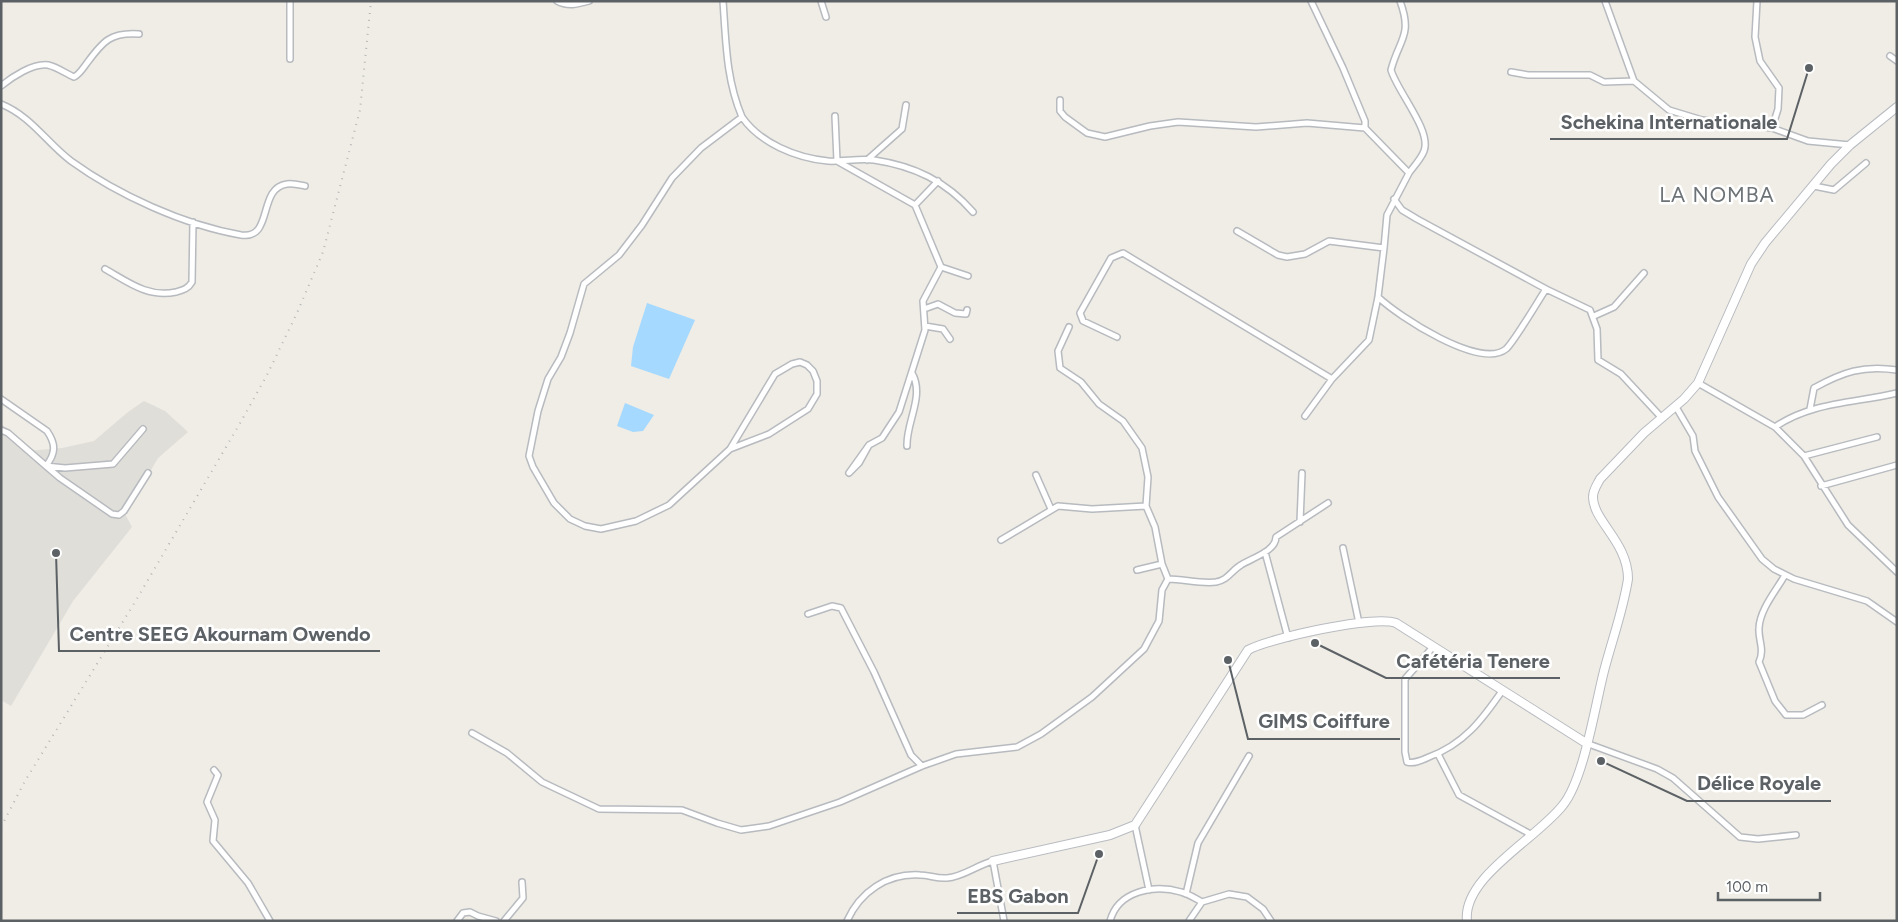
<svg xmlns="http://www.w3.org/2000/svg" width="1898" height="922" font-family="Figtree,sans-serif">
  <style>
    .industrial { fill: #e0ded9 }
    .water { fill: #a5d9ff }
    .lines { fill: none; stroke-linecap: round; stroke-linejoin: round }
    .street-casing { stroke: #b7babf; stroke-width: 8 }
    .secondary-casing { stroke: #b8bbc1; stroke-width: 10 }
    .street { stroke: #fff; stroke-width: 5 }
    .secondary { stroke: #fff; stroke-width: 8 }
    .rail { stroke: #b5b6b6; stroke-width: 2; stroke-dasharray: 1 6; stroke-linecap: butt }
    .labels { text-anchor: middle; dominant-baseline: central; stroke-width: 5; stroke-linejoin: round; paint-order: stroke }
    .quarter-label { font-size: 21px; letter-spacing: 1px; fill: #6d7377; stroke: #fff }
    .leader { fill: none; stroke: #5c6165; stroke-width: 2 }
    .callout-dot { fill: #5c6165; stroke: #fff; stroke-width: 2 }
    .callout-label { font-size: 20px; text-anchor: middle; font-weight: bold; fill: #5c6165; stroke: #fff; stroke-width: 5; stroke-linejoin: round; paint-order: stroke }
  </style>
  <rect width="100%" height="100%" fill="#efede5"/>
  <path class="industrial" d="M 144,401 L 165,411 L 188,432 L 158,458 L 125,514 L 132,527 L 73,601 L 11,706 L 1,700 L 1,423 L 26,451 L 62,448 L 94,441 L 128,412 Z"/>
  <path class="water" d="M 647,303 L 695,320 L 669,379 L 631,366 L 633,347 Z
    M 625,403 L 654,415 L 643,431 L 633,432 L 617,426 Z"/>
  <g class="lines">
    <defs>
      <path id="street" d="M 557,1 C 568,7 578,4 589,1
        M 723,1 C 726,42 726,79 742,117 L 701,148 L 672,178 L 642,225 L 619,255 L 584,284 L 570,333 L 561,357 L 548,379 L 538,411 L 529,456 L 533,467 L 554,503 L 570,519 L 585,526 L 601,529 L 636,521 L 669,505 L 730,449 L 775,374 L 792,364 L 800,362 L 807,365 L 813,371 L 817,381 L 817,394 L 808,409 L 769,434 L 730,449
        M 821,1 L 826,17
        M 1400,1 C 1413,36 1399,39 1391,70 C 1397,91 1432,131 1424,151 C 1421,159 1414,166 1409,173
        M 1605,1 L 1634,81 L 1669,110 L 1702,120 L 1772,128 L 1808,141 L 1850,145
        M 1757,1 L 1755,37 L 1760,61 L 1779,88 L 1778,109 L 1772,128
        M 1890,56 L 1897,61
        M 290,59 L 290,1
        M 1511,72 L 1528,75 L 1590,75 L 1604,82 L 1634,81
        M 1,86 C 12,77 33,63 48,65 C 57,67 65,73 74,77 C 80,74 83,68 87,63 C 103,41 111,32 139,34
        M 1060,100 L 1060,111 L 1065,117 L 1087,133 L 1105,137 L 1150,126 L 1178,122 L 1256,127 L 1307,123 L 1365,128 L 1365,121 L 1343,68 L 1311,1
        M 1,104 C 31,116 47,143 71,161 C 118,195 184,225 241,235 C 274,240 257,188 287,184 C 293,183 300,185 305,186
        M 835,116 L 837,161 L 915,205 L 941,267 L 968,276
        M 742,117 C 760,143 796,158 828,161 C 843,162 858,158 874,160 C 914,166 946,181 973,212
        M 867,160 L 902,129 L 906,105
        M 1814,186 L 1834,190 L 1866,163
        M 1394,199 L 1402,210 L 1417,219 L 1546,289 L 1590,310 L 1597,329 L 1598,360 L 1621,374 L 1661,417
        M 915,205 L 938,181
        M 1237,231 L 1278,255 L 1287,257 L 1305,254 L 1329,241 L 1384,248 L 1387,215 L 1409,173 L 1365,128
        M 105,269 C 128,282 148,298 176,292 C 183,290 188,289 192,282 L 193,222
        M 1378,297 C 1398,316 1480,370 1506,349 C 1514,342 1538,301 1546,289
        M 924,309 L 938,304 L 955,313 L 966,314 L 967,310
        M 1594,316 L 1614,307 L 1644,273
        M 925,326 L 943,329 L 950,339
        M 1069,327 L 1058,351 L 1060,368 L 1081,382 L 1099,404 L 1123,421 L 1142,448 L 1148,477 L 1146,506 L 1155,527 L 1162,564 L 1168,579
        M 1117,337 L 1083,321 L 1080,313 L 1111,258 L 1123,253 L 1332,379
        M 1698,383 L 1775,427 L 1804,456 L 1848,525 L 1897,572
        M 1,399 L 47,431 C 56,444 56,453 46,466 L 60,478 L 112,514 L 119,515 L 124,511 L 148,473
        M 1676,407 L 1693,436 L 1695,451 L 1718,497 L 1762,559 L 1774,569 L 1794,579 L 1867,601 L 1897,622
        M 1810,409 L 1814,388 C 1843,372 1863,365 1897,370
        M 1305,416 L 1332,379 L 1369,340 L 1378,297 L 1384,248
        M 1775,427 C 1811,402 1855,403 1897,393
        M 1,430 L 8,433 L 46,466 L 65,468 L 113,464 L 143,429
        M 869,445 L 849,473 L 859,463 L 869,445 L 882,438 L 899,412 L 925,330 L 923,301 L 941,267
        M 907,446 C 906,422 925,396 912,373
        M 1804,456 L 1877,437
        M 1036,475 L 1051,509
        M 1821,486 L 1897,465
        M 1300,522 L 1302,473
        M 1001,540 L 1058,506 L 1092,509 L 1146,506
        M 1343,548 L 1359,623
        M 1265,552 L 1288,638
        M 1137,570 L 1162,564
        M 1785,575 C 1776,591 1760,609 1759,628 C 1758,640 1765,649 1759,662 L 1775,701 L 1786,715 L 1803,715 L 1822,705
        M 808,614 L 832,606 L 841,608 L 874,672 L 911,755 L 922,766
        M 1433,647 L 1405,679 L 1405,752 L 1407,762 C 1415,764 1422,760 1429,757 C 1464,744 1482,720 1502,691
        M 472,733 L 507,753 L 542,782 L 599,809 L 682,810 L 717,823 L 741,830 L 769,826 L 840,802 L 922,766 L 956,754 L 1017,747 L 1041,734 L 1092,697 L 1144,649 L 1159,621 L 1162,590 L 1168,579 C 1184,579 1200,584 1216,582 C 1228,580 1231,571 1241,565 C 1252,558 1276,551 1276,537 L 1328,503
        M 1586,743 L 1657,769 L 1673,778 L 1740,837 L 1758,839 L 1796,835
        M 1438,754 L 1459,795 L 1532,835
        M 214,770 L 218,775 L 207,802 L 215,820 L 213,841 L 248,883 L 270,921
        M 1135,825 L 1149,890
        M 1186,894 L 1198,843 L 1249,756
        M 457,921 L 463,913 L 470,912 L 478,916 L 496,921
        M 504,921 L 523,898 L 522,882
        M 847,921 C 860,892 887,873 920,875 C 929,875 937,879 947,878 C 963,877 977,865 993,861 L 1004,921
        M 1110,921 C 1118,891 1154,884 1181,892 C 1189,894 1196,899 1202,902
        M 1189,921 L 1202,902 L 1229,894 L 1247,897 L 1263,909 L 1271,921"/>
      <path id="secondary" d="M 993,861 L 1110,835 L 1135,825 L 1248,650 C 1270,638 1374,615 1396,623 L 1586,743
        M 1467,921 C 1462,877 1538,838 1563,805 C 1584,779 1595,706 1604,671 C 1612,640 1623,611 1628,579 C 1628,542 1593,521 1593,497 C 1593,490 1597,485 1600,479 L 1644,433 L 1684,399 L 1698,383 L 1751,264 L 1765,243 L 1831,164 L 1850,145 L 1897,107"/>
    </defs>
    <use href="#street" class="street-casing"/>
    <use href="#secondary" class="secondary-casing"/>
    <use href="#street" class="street"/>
    <use href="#secondary" class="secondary"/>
    <path class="rail" d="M 1,827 L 25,781 L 135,602 L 239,425 L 267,375 L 297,313 L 323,252 L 360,110 L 371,1"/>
  </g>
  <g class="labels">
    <g class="quarter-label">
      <text x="1717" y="194">LA NOMBA</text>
    </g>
  </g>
  <path class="leader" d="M1809 68L1787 139H1550M56 553L59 651H380M1315 643L1386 678H1560M1228 660L1248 739H1400M1601 761L1687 801H1831M1099 854L1078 913H957"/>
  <g class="callout-dot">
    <circle cx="1809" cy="68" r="5"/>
    <circle cx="56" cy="553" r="5"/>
    <circle cx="1315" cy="643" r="5"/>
    <circle cx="1228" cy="660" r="5"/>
    <circle cx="1601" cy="761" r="5"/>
    <circle cx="1099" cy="854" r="5"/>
  </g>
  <g class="callout-label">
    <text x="1669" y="129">Schekina Internationale</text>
    <text x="220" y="641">Centre SEEG Akournam Owendo</text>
    <text x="1473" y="668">Cafétéria Tenere</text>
    <text x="1324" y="728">GIMS Coiffure</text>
    <text x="1759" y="790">Délice Royale</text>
    <text x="1018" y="903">EBS Gabon</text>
  </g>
  <rect width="1898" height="922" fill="none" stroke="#5c6165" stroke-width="5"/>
  <path d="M1718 892v8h102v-8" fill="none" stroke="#5c6165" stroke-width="2.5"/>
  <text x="1726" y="892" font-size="15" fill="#5c6165" stroke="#ffffff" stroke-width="4" paint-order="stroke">100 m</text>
</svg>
